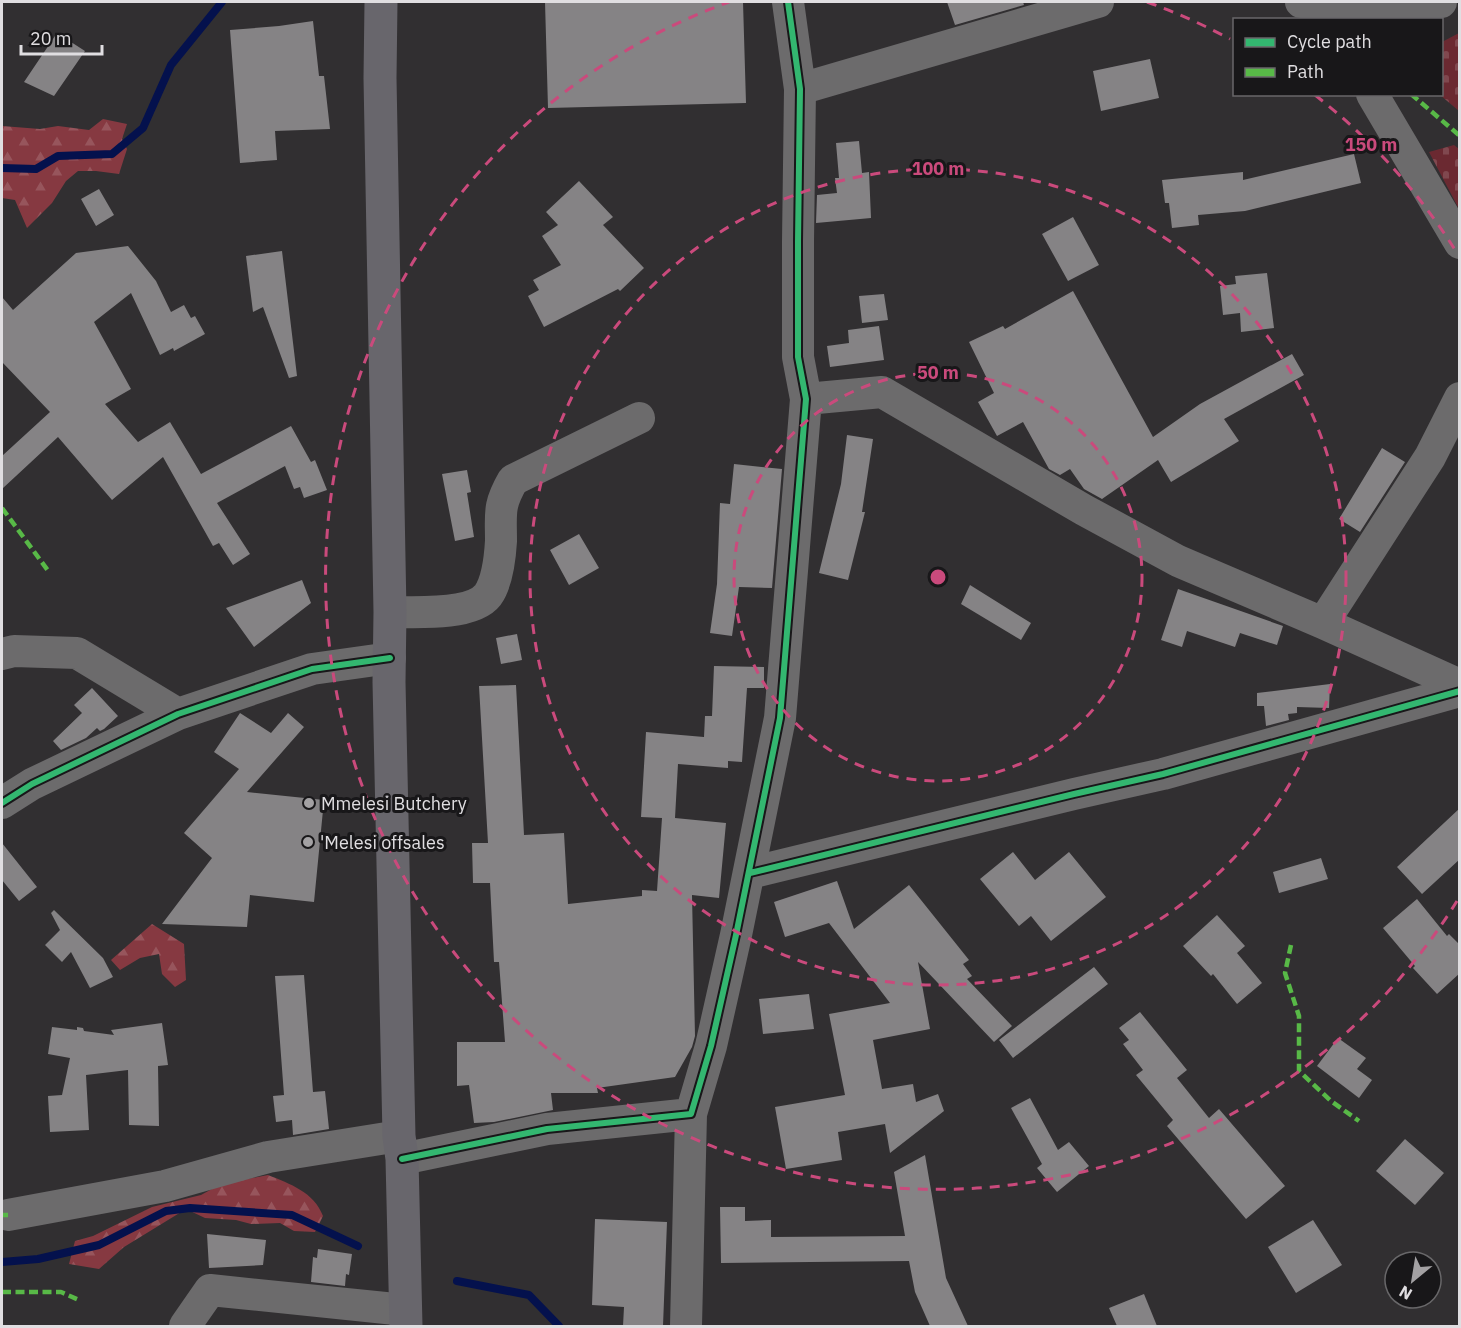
<svg xmlns="http://www.w3.org/2000/svg" width="1461" height="1328" font-family="'IBM Plex Sans',sans-serif">
  <style>
    .forest { fill: url(#forest-firs) }
    .cemetery { fill: url(#cemetery-stones) }
    .lines { fill: none; stroke-linecap: round; stroke-linejoin: round }
    .stream { stroke: #04114d; stroke-width: 8 }
    .building { fill: #858385 }
    .minor { stroke: #6c6b6c; stroke-width: 32 }
    .major { stroke: #68666c; stroke-width: 33 }
    .quiet { stroke: #58b947; stroke-width: 4.5; stroke-dasharray: 9 4.5; stroke-linecap: butt }
    .cycleway-casing { stroke: #181719; stroke-width: 10 }
    .cycleway { stroke: #33b770; stroke-width: 6 }
    .ring { fill: none; stroke: #ca4a7c; stroke-width: 3; stroke-dasharray: 10 8 }
    .poi-dot { fill: #a3a1a3; stroke: #181719; stroke-width: 2 }
    .labels { text-anchor: middle; dominant-baseline: central; stroke-width: 6; stroke-linejoin: round; paint-order: stroke }
    .poi-label { font-size: 18px; fill: #e0dee1; stroke: #181719; text-anchor: start }
    .centre { fill: #ca4a7c; stroke: #181719; stroke-width: 3 }
    .ring-label { font-size: 18px; text-anchor: middle; font-weight: bold; fill: #ca4a7c; stroke: #181719; stroke-width: 6; stroke-linejoin: round; paint-order: stroke }
  </style>
  <defs>
    <pattern id="forest-firs" width="22" height="20" patternUnits="userSpaceOnUse" patternTransform="scale(1.5)"><rect width="22" height="20" fill="#863941"/><path d="M5 1l3.5 6h-7zM16 11l3.5 6h-7z" fill="#97555c"/></pattern>
    <pattern id="cemetery-stones" width="16" height="16" patternUnits="userSpaceOnUse" patternTransform="scale(1.5)"><rect width="16" height="16" fill="#6b2931"/><path d="M2 7V4a2 2 0 0 1 4 0v3zM10 15v-3a2 2 0 0 1 4 0v3z" fill="#80484f"/></pattern>
  </defs>
  <rect width="100%" height="100%" fill="#312f31"/>
  <path class="forest" d="M 103,119 L 127,124 L 122,139 L 127,149 L 119,174 L 96,171 L 78,171 L 66,181 L 52,203 L 27,228 L 15,200 L 2,198 L 2,126 L 40,129 L 58,126 L 89,130 Z
    M 152,924 L 184,944 L 186,980 L 175,987 L 162,974 L 159,954 L 140,958 L 120,970 L 111,960 Z
    M 268,1175 C 290,1184 314,1192 323,1216 L 315,1232 L 294,1231 L 280,1223 L 251,1224 L 236,1220 L 205,1218 L 186,1209 L 124,1247 L 99,1269 L 69,1264 L 75,1241 L 93,1236 L 152,1207 L 201,1195 L 221,1184 Z"/>
  <path class="cemetery" d="M 1459,33 L 1459,111 L 1440,95 L 1442,42 Z
    M 1454,145 L 1459,149 L 1459,209 L 1429,152 Z"/>
  <g class="lines">
    <path class="stream" d="M 2,168 L 36,169 L 58,156 L 112,154 L 143,128 L 171,65 L 222,2
      M 2,1262 L 38,1259 L 99,1245 L 166,1211 L 190,1208 L 292,1215 L 358,1246
      M 457,1281 L 529,1295 L 559,1326"/>
  </g>
  <path class="building" d="M 545,2 L 743,2 L 746,103 L 548,108 Z
    M 947,2 L 1023,2 L 1024,5 L 955,25 Z
    M 313,21 L 319,76 L 324,76 L 330,129 L 275,131 L 277,160 L 240,163 L 230,30 L 279,26 Z
    M 57,33 L 85,51 L 54,96 L 24,82 Z
    M 1150,59 L 1159,98 L 1101,111 L 1093,71 Z
    M 859,141 L 862,173 L 869,172 L 871,218 L 816,223 L 817,195 L 837,193 L 835,178 L 839,178 L 836,143 Z
    M 1354,154 L 1361,183 L 1245,211 L 1198,215 L 1199,225 L 1172,228 L 1169,203 L 1165,203 L 1162,180 L 1243,172 L 1243,180 Z
    M 579,181 L 613,217 L 603,225 L 644,268 L 620,291 L 618,289 L 544,327 L 528,296 L 539,290 L 533,280 L 561,265 L 542,236 L 558,225 L 546,212 Z
    M 99,189 L 114,215 L 96,226 L 81,199 Z
    M 1073,217 L 1099,265 L 1068,281 L 1042,234 Z
    M 128,246 L 156,281 L 171,312 L 184,305 L 191,318 L 195,316 L 205,334 L 174,351 L 173,348 L 160,355 L 131,293 L 94,322 L 131,389 L 105,404 L 138,442 L 170,422 L 201,474 L 291,426 L 311,462 L 315,460 L 327,490 L 304,498 L 300,487 L 294,489 L 285,466 L 217,503 L 250,554 L 233,565 L 219,543 L 213,546 L 163,457 L 112,500 L 58,437 L 2,489 L 2,456 L 50,412 L 2,362 L 2,297 L 13,310 L 76,253 Z
    M 282,251 L 297,376 L 289,378 L 263,307 L 253,312 L 246,256 Z
    M 1267,273 L 1274,328 L 1241,332 L 1240,313 L 1223,315 L 1220,286 L 1236,284 L 1235,276 Z
    M 1073,291 L 1153,437 L 1200,404 L 1292,354 L 1304,375 L 1224,419 L 1239,441 L 1171,482 L 1158,460 L 1102,499 L 1084,489 L 1070,469 L 1060,475 L 1049,469 L 1023,422 L 997,436 L 978,402 L 994,393 L 969,342 L 1003,326 L 1005,329 Z
    M 884,294 L 888,320 L 862,323 L 859,296 Z
    M 879,326 L 884,360 L 830,367 L 827,346 L 849,343 L 848,330 Z
    M 847,435 L 873,439 L 862,512 L 865,512 L 848,580 L 819,573 L 841,484 Z
    M 1382,448 L 1405,462 L 1360,532 L 1339,519 Z
    M 734,464 L 782,469 L 772,588 L 739,587 L 732,636 L 710,633 L 717,584 L 720,503 L 730,504 Z
    M 467,470 L 471,492 L 467,493 L 474,537 L 455,541 L 442,474 Z
    M 579,534 L 599,568 L 569,585 L 550,550 Z
    M 302,580 L 311,603 L 254,647 L 226,608 Z
    M 970,585 L 1031,623 L 1021,640 L 961,604 Z
    M 1178,589 L 1283,626 L 1277,645 L 1240,633 L 1235,647 L 1187,631 L 1182,647 L 1161,640 Z
    M 517,634 L 522,660 L 501,664 L 496,638 Z
    M 714,666 L 764,667 L 764,688 L 747,688 L 742,762 L 728,761 L 728,768 L 678,764 L 675,818 L 726,823 L 719,898 L 692,895 L 695,1036 L 692,1047 L 675,1077 L 597,1088 L 598,1093 L 551,1093 L 553,1110 L 494,1122 L 474,1123 L 469,1085 L 457,1086 L 457,1042 L 505,1042 L 499,962 L 494,962 L 490,883 L 473,883 L 472,843 L 488,843 L 479,686 L 516,685 L 524,835 L 564,833 L 568,904 L 642,896 L 642,890 L 657,891 L 662,818 L 641,817 L 646,732 L 704,737 L 705,716 L 712,716 Z
    M 1330,684 L 1329,708 L 1297,707 L 1297,713 L 1288,714 L 1289,720 L 1266,726 L 1264,706 L 1257,706 L 1257,693 Z
    M 92,688 L 118,716 L 104,729 L 100,731 L 97,728 L 86,738 L 61,750 L 53,741 L 82,713 L 74,705 Z
    M 240,713 L 271,733 L 288,713 L 304,727 L 247,792 L 324,800 L 314,902 L 250,895 L 247,927 L 162,924 L 212,858 L 184,833 L 239,769 L 214,752 Z
    M 1460,808 L 1460,859 L 1422,894 L 1397,867 Z
    M 2,843 L 37,887 L 19,901 L 2,880 Z
    M 1013,852 L 1035,880 L 1069,852 L 1106,897 L 1051,941 L 1031,916 L 1019,926 L 980,879 Z
    M 1321,858 L 1328,879 L 1279,893 L 1273,872 Z
    M 837,881 L 854,929 L 909,885 L 969,960 L 963,964 L 972,976 L 967,979 L 1012,1026 L 994,1042 L 918,962 L 930,1029 L 873,1040 L 882,1089 L 913,1084 L 916,1102 L 938,1094 L 944,1111 L 890,1153 L 885,1124 L 838,1132 L 842,1160 L 786,1169 L 775,1107 L 845,1095 L 829,1014 L 890,1003 L 829,923 L 785,937 L 774,902 Z
    M 1417,899 L 1447,936 L 1449,934 L 1460,945 L 1460,973 L 1437,994 L 1413,968 L 1415,966 L 1383,928 Z
    M 54,910 L 103,958 L 113,977 L 90,988 L 71,952 L 62,962 L 45,945 L 60,930 L 51,913 Z
    M 1217,915 L 1245,946 L 1237,953 L 1262,983 L 1237,1004 L 1213,974 L 1211,976 L 1183,946 Z
    M 1094,967 L 1108,984 L 1013,1058 L 999,1040 Z
    M 304,975 L 313,1092 L 325,1091 L 329,1129 L 293,1135 L 292,1120 L 276,1122 L 273,1096 L 284,1095 L 275,976 Z
    M 809,994 L 814,1029 L 763,1034 L 759,999 Z
    M 1140,1012 L 1187,1070 L 1177,1078 L 1209,1118 L 1219,1109 L 1285,1186 L 1246,1219 L 1167,1126 L 1173,1120 L 1136,1075 L 1143,1070 L 1123,1044 L 1129,1040 L 1119,1028 Z
    M 162,1023 L 168,1065 L 158,1066 L 159,1126 L 129,1125 L 128,1070 L 86,1075 L 89,1130 L 50,1132 L 48,1096 L 62,1095 L 70,1058 L 48,1054 L 52,1027 L 77,1030 L 77,1027 L 83,1028 L 84,1031 L 114,1035 L 111,1030 Z
    M 1338,1038 L 1366,1058 L 1357,1069 L 1372,1080 L 1359,1098 L 1317,1066 Z
    M 1030,1098 L 1058,1150 L 1069,1142 L 1089,1166 L 1057,1192 L 1037,1168 L 1042,1164 L 1011,1108 Z
    M 1405,1139 L 1444,1173 L 1415,1205 L 1376,1171 Z
    M 925,1155 L 946,1278 L 968,1326 L 930,1326 L 915,1292 L 909,1261 L 721,1263 L 720,1207 L 745,1207 L 745,1221 L 771,1220 L 771,1237 L 905,1236 L 894,1172 Z
    M 595,1219 L 667,1222 L 663,1326 L 623,1326 L 624,1307 L 592,1305 Z
    M 1313,1220 L 1342,1265 L 1296,1293 L 1268,1247 Z
    M 207,1234 L 266,1240 L 263,1265 L 209,1268 Z
    M 318,1249 L 352,1254 L 349,1275 L 346,1274 L 345,1286 L 311,1282 L 313,1257 L 317,1258 Z
    M 1144,1294 L 1157,1326 L 1117,1326 L 1109,1308 Z"/>
  <g class="lines">
    <path class="minor" d="M 1301,2 L 1385,13 L 1441,2
      M 800,89 L 1098,2
      M 1372,94 L 1460,243
      M 806,399 L 882,392 L 1084,510 L 1178,561 L 1323,623 L 1460,685
      M 390,612 C 414,612 472,616 488,595 C 497,582 500,558 501,541 C 501,513 498,506 513,480 L 639,418
      M 1323,623 L 1430,457 L 1460,398
      M 2,654 L 14,651 L 77,653 L 178,714
      M 2,803 L 32,784 L 178,714 L 312,669 L 390,658
      M 750,873 L 1074,794 L 1163,774 L 1460,691
      M 402,1159 L 547,1129 L 691,1114 L 711,1046 L 736,935 L 780,718 L 806,399 L 798,357 L 798,241 L 800,89 L 788,2
      M 8,1215 L 165,1186 L 268,1157 L 399,1136
      M 185,1326 L 210,1290 L 405,1310
      M 686,1326 L 691,1114"/>
    <path class="major" d="M 381,2 L 380,78 L 390,612 L 389,682 L 399,1136 L 402,1159 L 406,1326"/>
    <path class="quiet" d="M 1411,94 L 1460,136
      M 2,508 L 49,572
      M 1291,945 L 1285,973 L 1299,1016 L 1299,1071 L 1331,1101 L 1359,1121
      M 2,1215 L 8,1215
      M 2,1292 L 61,1292 L 79,1300"/>
    <defs>
      <path id="cycleway" d="M 2,803 L 32,784 L 178,714 L 312,669 L 390,658
        M 750,873 L 1074,794 L 1163,774 L 1460,691
        M 402,1159 L 547,1129 L 691,1114 L 711,1046 L 736,935 L 780,718 L 806,399 L 798,357 L 798,241 L 800,89 L 788,2"/>
    </defs>
    <use href="#cycleway" class="cycleway-casing"/>
    <use href="#cycleway" class="cycleway"/>
  </g>
  <g class="ring">
    <circle cx="938" cy="577" r="204"/>
    <circle cx="938" cy="577" r="408"/>
    <path d="M1457 901A612 612 0 1 1 729 2M1147 2A612 612 0 0 1 1230 39M1315 95A612 612 0 0 1 1457 253"/>
  </g>
  <g class="poi-dot">
    <circle cx="309" cy="803" r="6"/>
    <circle cx="308" cy="842" r="6"/>
  </g>
  <g class="labels">
    <g class="poi-label">
      <text x="321" y="803">Mmelesi Butchery</text>
      <text x="320" y="842">'Melesi offsales</text>
    </g>
  </g>
  <circle cx="938" cy="577" r="9" class="centre"/>
  <g class="ring-label">
    <text x="1371" y="151">150 m</text>
    <text x="938" y="175">100 m</text>
    <text x="938" y="379">50 m</text>
  </g>
  <rect width="1461" height="1328" fill="none" stroke="#e0dee1" stroke-width="6"/>
  <rect x="1233" y="18" width="210" height="78" fill="#181719" stroke="#686769" stroke-width="1.5"/>
  <rect x="1245" y="38" width="30" height="9" fill="#33b770" stroke="#686769" stroke-width="1.5"/>
  <text x="1287" y="48" font-size="18" fill="#e0dee1">Cycle path</text>
  <rect x="1245" y="68" width="30" height="9" fill="#58b947" stroke="#686769" stroke-width="1.5"/>
  <text x="1287" y="78" font-size="18" fill="#e0dee1">Path</text>
  <g transform="translate(1413 1280) rotate(210)"><circle r="28" fill="#181719" stroke="#686769" stroke-width="1.5"/>
  <path d="M0-4.5L10 22L0 15L-10 22Z" fill="#a3a1a3"/>
  <text y="-9" font-size="16" font-weight="bold" text-anchor="middle" fill="#e0dee1">N</text>
  </g>
  <path d="M21 45v9h81v-9" fill="none" stroke="#e0dee1" stroke-width="3"/>
  <text x="30" y="45" font-size="18" fill="#e0dee1" stroke="#181719" stroke-width="4.5" paint-order="stroke">20 m</text>
</svg>
